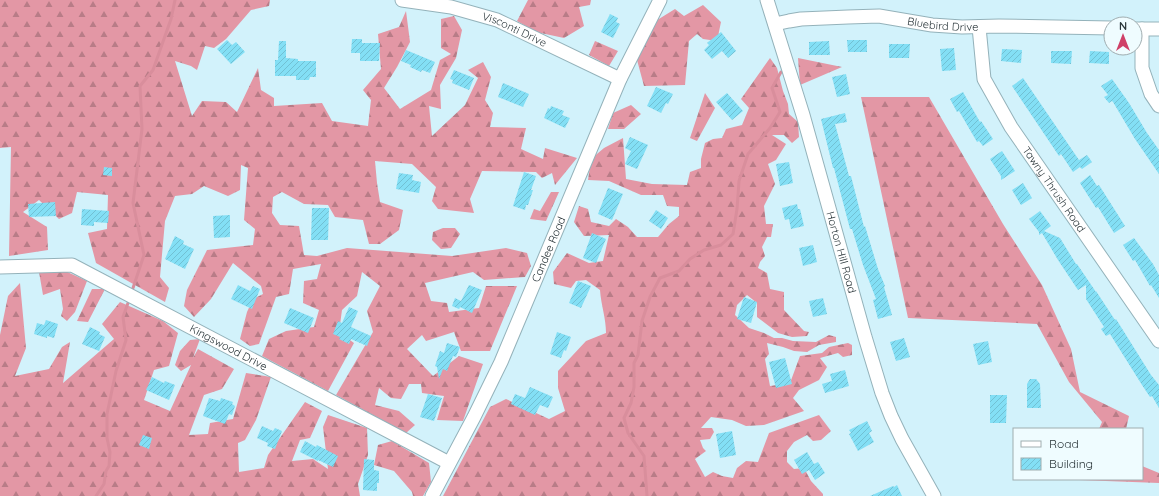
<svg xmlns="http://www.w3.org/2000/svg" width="1159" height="496" font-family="Quicksand,sans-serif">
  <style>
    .forest { fill: url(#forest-firs) }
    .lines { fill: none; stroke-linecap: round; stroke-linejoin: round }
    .stream { stroke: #d98e9c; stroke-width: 3 }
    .building { fill: url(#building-hatch) }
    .minor-casing { stroke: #94b2ba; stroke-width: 15 }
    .minor { stroke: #fff; stroke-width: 13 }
    .labels { text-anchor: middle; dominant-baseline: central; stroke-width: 3; stroke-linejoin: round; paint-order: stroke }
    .street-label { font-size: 11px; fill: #2a363a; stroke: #effcff }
  </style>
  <defs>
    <pattern id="forest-firs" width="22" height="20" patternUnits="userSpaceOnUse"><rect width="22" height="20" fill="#e397a5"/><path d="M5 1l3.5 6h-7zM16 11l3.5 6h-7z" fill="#b87c87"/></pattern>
    <pattern id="building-hatch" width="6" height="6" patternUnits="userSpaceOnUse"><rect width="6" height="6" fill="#83dff5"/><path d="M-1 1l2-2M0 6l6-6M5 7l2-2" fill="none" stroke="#71c0d3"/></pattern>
  </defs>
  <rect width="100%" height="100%" fill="#d2f2fb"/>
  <path class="forest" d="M 0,0 L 270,0 L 269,6 L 251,10 L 226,39 L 214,48 L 205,46 L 197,70 L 191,66 L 175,61 L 192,116 L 202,101 L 226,102 L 237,112 L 258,68 L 261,90 L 274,98 L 274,106 L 322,103 L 332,121 L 368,126 L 371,100 L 363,90 L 381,69 L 378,34 L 399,27 L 406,11 L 410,42 L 397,67 L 384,88 L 400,109 L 431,90 L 440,60 L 451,54 L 441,48 L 441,19 L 454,16 L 462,30 L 456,58 L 440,85 L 441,109 L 429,106 L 432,136 L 465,105 L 478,78 L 468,70 L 483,62 L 491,77 L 485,100 L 493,113 L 490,127 L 526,128 L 521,149 L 543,159 L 545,148 L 577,158 L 555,185 L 552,173 L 542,178 L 536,172 L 482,171 L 470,199 L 474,213 L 438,209 L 432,201 L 436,187 L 412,164 L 375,161 L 377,183 L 380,202 L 403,210 L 399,230 L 380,244 L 369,244 L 363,220 L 335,217 L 328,205 L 304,204 L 282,192 L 273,197 L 272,213 L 280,225 L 299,226 L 304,255 L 317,256 L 347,248 L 452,256 L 506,248 L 527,253 L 531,266 L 525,277 L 484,280 L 473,272 L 425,283 L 431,301 L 447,303 L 449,312 L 479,308 L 486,286 L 517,286 L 490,351 L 461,351 L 454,332 L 426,341 L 422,335 L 407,349 L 433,376 L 459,356 L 483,364 L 463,421 L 437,420 L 444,396 L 422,393 L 421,384 L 409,384 L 401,399 L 391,398 L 379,388 L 375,405 L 399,411 L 415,425 L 406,433 L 336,395 L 373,332 L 367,311 L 380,286 L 362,272 L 357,296 L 342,310 L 339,332 L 354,343 L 328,391 L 262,356 L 269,339 L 286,331 L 314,327 L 319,310 L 303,303 L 304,281 L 317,279 L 321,264 L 293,269 L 289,294 L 276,297 L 259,344 L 250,346 L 240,339 L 247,312 L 253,299 L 263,294 L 261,286 L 233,263 L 211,299 L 194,317 L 184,306 L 187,290 L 207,250 L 253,245 L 255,229 L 244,220 L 248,168 L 241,165 L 240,190 L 228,196 L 204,186 L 192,194 L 175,196 L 165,221 L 160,277 L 169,288 L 165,302 L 96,263 L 88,233 L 107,229 L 108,195 L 77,192 L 72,213 L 59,219 L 39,200 L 23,212 L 47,227 L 48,250 L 9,256 L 11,147 L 0,148 Z
    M 528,0 L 591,0 L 590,5 L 579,7 L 584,26 L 564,38 L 536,32 L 517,21 Z
    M 703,5 L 721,22 L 717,41 L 703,39 L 697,34 L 689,41 L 685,85 L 644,86 L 637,60 L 654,22 L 675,9 L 684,16 Z
    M 595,41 L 618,51 L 609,66 L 589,55 Z
    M 770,58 L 777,68 L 783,91 L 788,104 L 789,114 L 798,122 L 799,137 L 792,143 L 784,135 L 772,135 L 786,144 L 776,160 L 768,164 L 775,184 L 764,206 L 766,224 L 773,224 L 771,237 L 767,237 L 762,247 L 765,256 L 760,262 L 758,268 L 767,273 L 770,289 L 784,292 L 784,310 L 804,331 L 809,332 L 807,336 L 792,337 L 778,333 L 757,317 L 757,303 L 747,295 L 737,305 L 735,315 L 749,328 L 764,333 L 774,338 L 782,338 L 793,341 L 816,342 L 829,335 L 836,337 L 836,342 L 819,345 L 807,352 L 794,351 L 783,347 L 767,343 L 769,354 L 765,359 L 770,386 L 790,383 L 800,356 L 822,353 L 829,347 L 848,343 L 852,345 L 852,355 L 843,357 L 838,353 L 820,358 L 827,367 L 819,380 L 799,390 L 793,398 L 804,411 L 764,425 L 746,426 L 732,420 L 711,417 L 701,428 L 712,428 L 714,432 L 710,439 L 700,440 L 703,448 L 706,451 L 695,459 L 705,477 L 713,472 L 722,476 L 733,478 L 737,468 L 746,461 L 758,462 L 769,433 L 819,415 L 831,431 L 821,440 L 813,441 L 807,435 L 794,442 L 787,451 L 787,462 L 794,469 L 804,468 L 811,481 L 823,494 L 823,496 L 443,496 L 490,407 L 506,399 L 549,419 L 565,411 L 558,388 L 558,371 L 586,341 L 606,333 C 606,318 601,305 600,290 L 586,280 L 576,281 L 571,288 L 554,284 L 553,272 L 567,253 L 589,263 L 603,261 L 609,235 L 584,236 L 574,222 L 579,206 L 588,209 L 591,222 L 609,226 L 616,219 L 628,227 L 637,237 L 658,237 L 669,224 L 679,216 L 679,207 L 667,206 L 663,195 L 641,195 L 609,181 L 588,180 L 591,159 L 604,148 L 623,138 L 626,179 L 652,184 L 687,185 L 690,172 L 701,168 L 701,159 L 705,143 L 713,139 L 722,138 L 726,129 L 742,125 L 749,108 L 741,99 Z
    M 798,58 L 842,67 L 800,85 Z
    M 705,93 L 715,108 L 697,141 L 690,138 Z
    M 861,97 L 929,97 L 1003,224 L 1042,285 L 1071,349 L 1080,392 L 1129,416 L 1126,429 L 1099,429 L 1102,422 L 1069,382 L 1037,324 L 908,318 Z
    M 631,105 L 641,114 L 624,129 L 608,129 L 613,113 Z
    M 551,192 L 559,192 L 546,221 L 530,219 L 534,209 L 540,211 Z
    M 443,228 L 455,228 L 460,234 L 451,248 L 441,249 L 432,240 L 433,232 Z
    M 63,270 L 87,281 L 75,312 L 67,321 L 61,316 L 63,309 L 60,289 L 43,295 L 39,272 Z
    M 20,283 L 26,348 L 15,376 L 49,369 L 62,347 L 70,342 L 63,383 L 114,339 L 102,324 L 120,302 L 163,321 L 178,333 L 169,366 L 154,370 L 144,400 L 170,411 L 191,365 L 181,371 L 175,365 L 180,351 L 190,340 L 200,339 L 193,358 L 198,349 L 234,369 L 222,389 L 204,395 L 189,435 L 208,434 L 210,423 L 233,419 L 246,373 L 271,377 L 256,420 L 245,440 L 238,443 L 239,472 L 264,468 L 268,455 L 305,402 L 322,411 L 310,438 L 300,440 L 292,461 L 313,459 L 328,469 L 323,427 L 328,415 L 367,428 L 368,455 L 358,484 L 360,496 L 0,496 L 0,335 L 8,296 Z
    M 92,289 L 105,289 L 88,322 L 77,321 Z
    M 392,441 L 429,463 L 431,482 L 423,496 L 413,496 L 412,492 L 394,471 L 374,465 L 378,445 Z
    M 1142,466 L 1159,473 L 1159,483 L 1079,480 L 1142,479 Z"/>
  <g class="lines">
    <path class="stream" d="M 133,288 L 144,255 L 133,203 L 142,129 L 140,86 L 153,70 L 171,19 L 175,0
      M 96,496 L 104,484 L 106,471 L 109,466 L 110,452 L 107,438 L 107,414 L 116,371 L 126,340 L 123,317 L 128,303
      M 647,496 L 644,456 L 628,433 L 624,418 L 631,403 L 634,387 L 634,363 L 638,355 L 642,321 L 650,297 L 660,278 L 679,271 L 690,259 L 704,250 L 721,245 L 733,234 L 737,209 L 739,181 L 748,154 L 770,128 L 780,112 L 772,88 L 781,72"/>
  </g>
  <path class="building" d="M 610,14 L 618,18 L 616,22 L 620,24 L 613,38 L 601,32 Z
    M 721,32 L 736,51 L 728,58 L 722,51 L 712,59 L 704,50 L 709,45 L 707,43 Z
    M 352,39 L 362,39 L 362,43 L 380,43 L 379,61 L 360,61 L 360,53 L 351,53 Z
    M 227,40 L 232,45 L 236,42 L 245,52 L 231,64 L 217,49 Z
    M 847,40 L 867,40 L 867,52 L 848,52 Z
    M 279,41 L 286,41 L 286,58 L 298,59 L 298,61 L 316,61 L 316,77 L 310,77 L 309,80 L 296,80 L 296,76 L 275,76 L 275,60 L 278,60 Z
    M 829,41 L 830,55 L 809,55 L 809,42 Z
    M 889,44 L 910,44 L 909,58 L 889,58 Z
    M 954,48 L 956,70 L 942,71 L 940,49 Z
    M 1002,49 L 1022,50 L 1021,63 L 1001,61 Z
    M 406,50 L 435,62 L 430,73 L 422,70 L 421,72 L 410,67 L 411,65 L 401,61 Z
    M 1051,51 L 1072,51 L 1071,64 L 1051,63 Z
    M 1090,51 L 1109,52 L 1109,64 L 1089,63 Z
    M 454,70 L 474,78 L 469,90 L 452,83 L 453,80 L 450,79 Z
    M 846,74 L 850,94 L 837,97 L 832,77 Z
    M 1023,78 L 1079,160 L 1087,155 L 1092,162 L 1082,169 L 1080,167 L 1073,172 L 1061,154 L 1059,156 L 1012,86 Z
    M 1112,79 L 1129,103 L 1147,133 L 1159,150 L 1159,174 L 1135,139 L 1113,102 L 1112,101 L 1109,103 L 1104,97 L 1108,95 L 1101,86 Z
    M 503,83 L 529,94 L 523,107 L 498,97 Z
    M 656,87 L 673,94 L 668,104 L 666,103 L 661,113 L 647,106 Z
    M 963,92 L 980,122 L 981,121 L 993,139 L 983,146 L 979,141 L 977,142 L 959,111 L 957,112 L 950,99 Z
    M 727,93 L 743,111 L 732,120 L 716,102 Z
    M 551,106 L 564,111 L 562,115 L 570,118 L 565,128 L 544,118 L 548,108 L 550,109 Z
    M 845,113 L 847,122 L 835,124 L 841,146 L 849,176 L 851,176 L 864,227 L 865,226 L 878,269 L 885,286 L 884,287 L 892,315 L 878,319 L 873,300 L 876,299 L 863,265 L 852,229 L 850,229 L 834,168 L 833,168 L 821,119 Z
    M 630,137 L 648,145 L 637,169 L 625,164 L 631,151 L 625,148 Z
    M 1002,151 L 1015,171 L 1001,180 L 1001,176 L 990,159 Z
    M 789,162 L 793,183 L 780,186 L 776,164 Z
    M 104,167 L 112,168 L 112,176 L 103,175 Z
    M 524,172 L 536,176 L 531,190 L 533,190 L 528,205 L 526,205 L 525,210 L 513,206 Z
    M 399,173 L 413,175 L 412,180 L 421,182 L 419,193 L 396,189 Z
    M 1090,175 L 1097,186 L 1099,185 L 1125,226 L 1114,233 L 1098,207 L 1096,208 L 1080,183 Z
    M 1023,183 L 1032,198 L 1021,205 L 1012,190 Z
    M 608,188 L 623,194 L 612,220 L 598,214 Z
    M 55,202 L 56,216 L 29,217 L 28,204 Z
    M 797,204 L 798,209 L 800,209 L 804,226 L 791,229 L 789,219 L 785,220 L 782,208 Z
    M 312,208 L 329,208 L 328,240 L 311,240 Z
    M 82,209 L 109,211 L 108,223 L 94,222 L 94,226 L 81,225 Z
    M 656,210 L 668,218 L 661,229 L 649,221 Z
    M 1040,211 L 1051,226 L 1044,231 L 1060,238 L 1076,264 L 1077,264 L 1096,292 L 1096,291 L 1115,320 L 1116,319 L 1151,375 L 1159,385 L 1159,408 L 1152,396 L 1150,397 L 1142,385 L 1110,334 L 1106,336 L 1101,329 L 1104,327 L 1086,299 L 1086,285 L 1078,290 L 1058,260 L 1042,233 L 1039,235 L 1039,232 L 1029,219 Z
    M 230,215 L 230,237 L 214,238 L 213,216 Z
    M 592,233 L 606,239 L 596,263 L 583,258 Z
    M 175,236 L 184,241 L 183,244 L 194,249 L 185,269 L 165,259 Z
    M 1134,238 L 1153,264 L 1159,275 L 1159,298 L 1151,285 L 1150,286 L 1135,260 L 1133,261 L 1123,245 Z
    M 813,245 L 817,262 L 803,266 L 799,248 Z
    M 578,281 L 591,286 L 581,308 L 569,303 Z
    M 238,285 L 250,291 L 253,286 L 260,289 L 252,309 L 231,299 Z
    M 469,285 L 482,290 L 472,313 L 460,307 L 459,309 L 452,306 L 455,298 L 461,301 Z
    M 744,297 L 757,302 L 751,323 L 737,319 Z
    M 823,298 L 827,314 L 813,317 L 809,301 Z
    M 349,307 L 358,311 L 351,327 L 371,336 L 367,346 L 351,339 L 349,344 L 339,339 L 340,337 L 333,334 L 338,321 L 342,323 Z
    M 290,308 L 314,318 L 308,333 L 284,323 Z
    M 46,320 L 58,324 L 54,338 L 47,336 L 47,338 L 34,334 L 37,323 L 44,325 Z
    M 90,327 L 100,332 L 99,334 L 105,337 L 99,351 L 82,344 Z
    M 557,332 L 571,337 L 566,351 L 564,350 L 561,358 L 550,354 Z
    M 904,338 L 910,357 L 896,361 L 890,342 Z
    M 988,341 L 992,362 L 978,365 L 973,344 Z
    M 447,343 L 460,347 L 456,357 L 453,356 L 447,371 L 443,369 L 439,379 L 437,367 L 435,366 L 440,351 L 444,353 Z
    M 785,358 L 792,384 L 776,388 L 769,362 Z
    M 845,370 L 849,386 L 825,393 L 822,384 L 832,381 L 830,374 Z
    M 152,377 L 164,383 L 165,381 L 175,385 L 169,400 L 146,390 Z
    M 1030,379 L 1036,379 L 1040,384 L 1041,408 L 1027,408 L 1027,384 Z
    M 530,387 L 553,397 L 548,408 L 540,405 L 535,415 L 511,404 L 515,394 L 525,398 Z
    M 428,394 L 442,398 L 434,421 L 420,417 Z
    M 990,395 L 1007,395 L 1006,423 L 990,423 Z
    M 209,398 L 220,401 L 221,398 L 233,402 L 232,404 L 235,406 L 232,415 L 229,414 L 225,424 L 203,416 Z
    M 867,421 L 872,431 L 869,433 L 874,442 L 858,451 L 849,434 L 851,433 L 849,430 Z
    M 262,426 L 273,431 L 275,428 L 282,431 L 275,449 L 267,446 L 268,443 L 257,438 Z
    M 732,431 L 736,455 L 720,458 L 716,434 Z
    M 143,435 L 152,438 L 149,449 L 139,445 Z
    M 305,441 L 316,447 L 317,445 L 338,456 L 333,467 L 318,460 L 318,461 L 300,452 Z
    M 807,452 L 814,464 L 818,462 L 825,473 L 815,480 L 809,470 L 802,474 L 794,460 Z
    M 364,459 L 374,460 L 374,470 L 379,471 L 379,483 L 377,483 L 377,491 L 363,490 Z
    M 897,485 L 902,496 L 870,496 L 893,486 L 894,487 Z"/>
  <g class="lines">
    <defs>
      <g id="minor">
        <path id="s1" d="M 402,0 L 451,7 L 497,20 L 620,79"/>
        <path id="s2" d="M 767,0 L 803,115 L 865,337 L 882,393 L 891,416 L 902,439 L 934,496"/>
        <path id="s3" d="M 775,24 L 789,21 L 801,19 L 848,17 L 879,16 L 932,25 L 962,27 L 999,26 L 1111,28"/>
        <path id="s4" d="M 979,27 L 984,79 L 1011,127 L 1159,341"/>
        <path d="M 1135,29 L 1159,29"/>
        <path d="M 1142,29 L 1142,68 L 1151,94 L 1159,106"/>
        <path id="s5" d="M 0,267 L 72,265 L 449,463"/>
        <path id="s6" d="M 432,496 L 474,417 L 501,362 L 620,79 L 660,0"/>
      </g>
    </defs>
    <use href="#minor" class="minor-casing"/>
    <use href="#minor" class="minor"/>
  </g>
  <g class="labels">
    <g class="street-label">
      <text stroke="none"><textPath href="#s3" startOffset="169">Bluebird Drive</textPath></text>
      <text stroke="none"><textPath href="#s1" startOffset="117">Visconti Drive</textPath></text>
      <text stroke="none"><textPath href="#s4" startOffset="183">Tawny Thrush Road</textPath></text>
      <text stroke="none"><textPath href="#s6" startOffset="273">Candee Road</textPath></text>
      <text stroke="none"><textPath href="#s2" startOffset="263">Horton Hill Road</textPath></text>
      <text stroke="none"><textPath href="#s5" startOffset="249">Kingswood Drive</textPath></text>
    </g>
  </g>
  <rect x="1013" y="428" width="130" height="52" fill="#effcff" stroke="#a0adb0"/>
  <rect x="1021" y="441" width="20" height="6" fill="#ffffff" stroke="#a0adb0"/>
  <text x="1049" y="448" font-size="12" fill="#2a363a">Road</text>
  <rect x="1021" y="458" width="20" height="12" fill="url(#building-hatch)" stroke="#a0adb0"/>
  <text x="1049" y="468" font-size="12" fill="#2a363a">Building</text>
  <g transform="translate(1123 36)"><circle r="19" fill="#effcff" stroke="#a0adb0"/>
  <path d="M0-3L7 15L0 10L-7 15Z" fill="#cf4068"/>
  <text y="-6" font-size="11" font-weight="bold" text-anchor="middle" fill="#2a363a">N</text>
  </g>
</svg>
